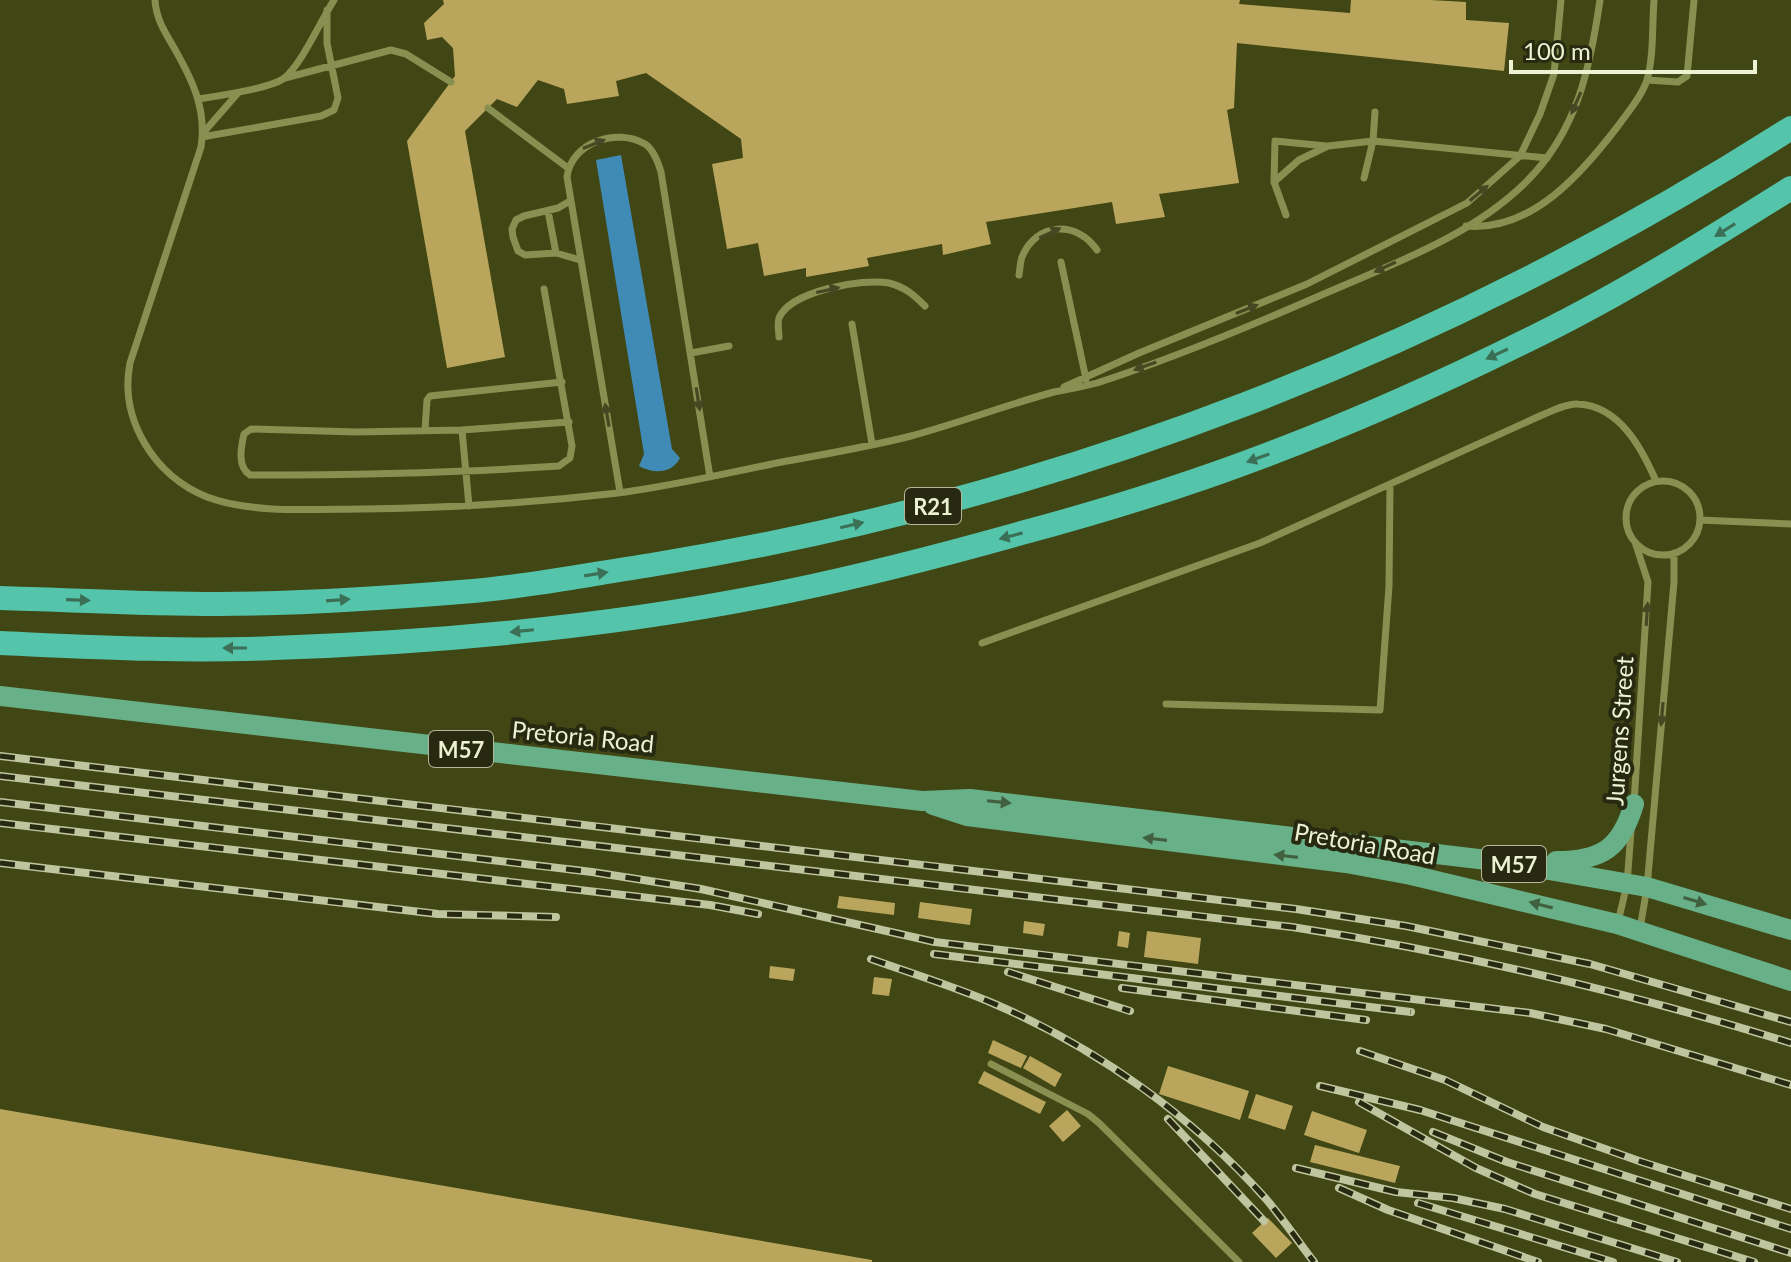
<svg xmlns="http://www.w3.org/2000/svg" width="1791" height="1262" font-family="Lato,sans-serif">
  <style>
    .water { fill: #408bb5 }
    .building { fill: #b9a65c }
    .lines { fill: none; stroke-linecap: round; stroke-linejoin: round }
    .lane { stroke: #879050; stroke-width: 7 }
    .primary { stroke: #68b087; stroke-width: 20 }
    .highway { stroke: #54c5ab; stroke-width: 24 }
    .rail-casing { stroke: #bfc59f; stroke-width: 8 }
    .rail { stroke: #272a10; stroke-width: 5; stroke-dasharray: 15; stroke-linecap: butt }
    .oneway { fill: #444923 }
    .oneway2 { fill: #3b7056 }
    .oneway3 { fill: #416040 }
    .labels { text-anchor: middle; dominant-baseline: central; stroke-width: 8; stroke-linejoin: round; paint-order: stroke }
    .shield { fill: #272a10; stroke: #b2b798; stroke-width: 2 }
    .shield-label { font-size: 22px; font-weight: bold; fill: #edf3d2 }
    .street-label { font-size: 24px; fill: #edf3d2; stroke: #272a10 }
  </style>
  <rect width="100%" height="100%" fill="#404614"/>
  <path class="water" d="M 621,155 L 672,449 L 680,458 C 672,474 653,474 639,466 L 644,454 L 596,160 Z"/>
  <path class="building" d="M 443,0 L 1240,0 L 1239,4 L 1350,13 L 1351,0 L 1430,0 L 1466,2 L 1466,20 L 1509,23 L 1504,71 L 1237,43 L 1234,108 L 1227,110 L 1239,183 L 1159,194 L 1165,217 L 1116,224 L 1112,202 L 986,222 L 991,244 L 943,255 L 942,244 L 867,258 L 869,266 L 806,277 L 806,268 L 764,276 L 758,243 L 727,249 L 712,164 L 743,158 L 741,139 L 646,73 L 616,81 L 619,96 L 567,104 L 564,89 L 538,80 L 517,107 L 497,99 L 465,131 L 505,357 L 447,368 L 407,141 L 455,76 L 453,48 L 442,37 L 427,40 L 424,23 L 444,4 Z
    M 839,896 L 895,903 L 894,915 L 837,908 Z
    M 920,902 L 972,909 L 970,925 L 918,918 Z
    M 1024,921 L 1045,924 L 1043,936 L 1023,933 Z
    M 1119,931 L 1130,933 L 1128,948 L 1117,946 Z
    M 1147,931 L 1201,938 L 1198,964 L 1144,957 Z
    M 770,966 L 795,969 L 793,981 L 769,978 Z
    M 874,977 L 892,979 L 889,996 L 872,994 Z
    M 993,1040 L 1027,1056 L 1021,1068 L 988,1053 Z
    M 1030,1056 L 1062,1074 L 1055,1087 L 1023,1068 Z
    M 1168,1066 L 1249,1091 L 1240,1120 L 1159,1094 Z
    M 984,1071 L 1046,1102 L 1040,1114 L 978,1083 Z
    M 1256,1094 L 1293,1106 L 1285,1130 L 1248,1118 Z
    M 0,1109 L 872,1260 L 872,1262 L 0,1262 Z
    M 1067,1110 L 1081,1126 L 1063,1142 L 1049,1126 Z
    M 1312,1111 L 1367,1130 L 1359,1153 L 1304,1135 Z
    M 1315,1145 L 1400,1166 L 1395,1183 L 1310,1162 Z
    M 1268,1218 L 1292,1243 L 1276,1258 L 1252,1233 Z"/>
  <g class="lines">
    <path class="lane" d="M 155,0 C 156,18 164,31 173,46 C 192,79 207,109 201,147 L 130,363 C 119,419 154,476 207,497 C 252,514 315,509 363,509 C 448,508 533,503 618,493 C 673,486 727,473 782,462 C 825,454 868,447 911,436 C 959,423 1006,405 1054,392 C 1068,389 1083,387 1097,383 C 1175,358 1251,326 1326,293 C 1393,264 1471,236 1525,183 C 1577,132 1590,69 1600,0
      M 285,78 L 391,50 L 406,54 L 451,82
      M 1647,80 L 1678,82 L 1687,76 L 1694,0
      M 198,99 C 218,96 268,89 283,79 C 301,66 321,20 334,0
      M 488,108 L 568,168
      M 203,133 L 238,93
      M 202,137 L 321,116 L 334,110 L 338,98 L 327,43 L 327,10
      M 1364,178 L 1373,141 L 1375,112
      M 1274,182 L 1299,160 L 1328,146 L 1373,141 L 1547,158
      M 570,201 L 558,208 L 524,216 L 516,220 L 512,229 L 513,237 L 518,251 L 525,255 L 556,253 L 580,260
      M 548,211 L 556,253
      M 1286,215 L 1274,182 L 1275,141 L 1326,146
      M 1466,226 C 1532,232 1582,173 1618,126 C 1628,112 1642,96 1647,80 C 1654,55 1652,25 1654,0
      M 1061,262 L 1086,379
      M 1019,275 C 1020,270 1020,262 1022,257 C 1036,222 1077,220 1097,250
      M 852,324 L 872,444
      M 779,337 C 779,331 777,324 779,318 C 790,291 863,278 889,283 C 905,287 914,295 925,306
      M 691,353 L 729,346
      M 1064,387 L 1139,353 L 1307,284 L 1467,203 L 1520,156 L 1540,114 L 1554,74 L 1561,0
      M 425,430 L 427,400 L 430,396 L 562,382
      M 462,430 L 569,422
      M1626 518a37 37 0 1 1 74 0a37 37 0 1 1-74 0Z
      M 620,492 L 567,177 C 571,143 616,127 645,144 C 653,149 658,162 661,172 L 710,477
      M 469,506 L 462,430 L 356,432 L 251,429 L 244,434 C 241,447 237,467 250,475 C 353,475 456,473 559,466 L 570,458 L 572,446 L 544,289
      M 1700,520 L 1791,524
      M 982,643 L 1260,543 L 1542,415 C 1552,411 1567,403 1578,404 C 1620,406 1642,449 1656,481
      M 1166,704 L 1380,710 L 1389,586 L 1390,485
      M 1634,803 L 1648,582 L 1635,542
      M 1618,922 L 1627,884 L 1631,831
      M 1640,929 L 1647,887 L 1674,582 L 1674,553
      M 991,1064 L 1088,1114 L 1099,1123 L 1239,1262"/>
    <path class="primary" d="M 0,696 L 922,801 L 970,799 L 1504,862 L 1647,887 L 1791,930
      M 933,805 L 967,816 L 1346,863 L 1411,875 L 1617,924 L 1791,981
      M 1556,861 C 1602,861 1621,848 1634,804"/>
    <path class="highway" d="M 0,598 C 72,600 145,604 218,604 C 302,604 388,598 473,591 C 532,586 592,574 651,565 C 1056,500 1445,349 1791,128
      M 0,643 C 91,647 183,652 274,648 C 446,642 620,626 789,591 C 866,575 943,555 1018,534 C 1100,512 1182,487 1261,457 C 1355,422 1448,380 1538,335 C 1625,292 1708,240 1791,188"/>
    <defs>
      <path id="rail" d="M 0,756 L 1296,909 L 1406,926 L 1590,964 L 1791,1022
        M 0,776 L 1292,927 C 1462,953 1627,992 1791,1043
        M 0,802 L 592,872 L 701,889 L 935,942 L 1530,1013 L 1606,1029 L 1791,1085
        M 0,823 L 710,905 L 758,914
        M 0,863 L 438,914 L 556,917
        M 934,954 L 1411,1012
        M 871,959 C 913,974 956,987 997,1005 C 1098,1049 1192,1116 1266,1199 C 1283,1219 1298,1241 1314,1262
        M 1008,972 L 1130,1011
        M 1122,988 L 1366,1020
        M 1360,1051 L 1445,1080 L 1543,1127 L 1642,1162 L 1791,1209
        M 1320,1086 L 1420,1110 L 1791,1229
        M 1359,1102 L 1476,1168 L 1535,1194 L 1754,1262
        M 1168,1119 L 1264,1221
        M 1433,1132 L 1507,1162 L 1791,1253
        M 1296,1168 L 1396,1192 L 1453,1198 L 1505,1209 L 1677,1262
        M 1339,1188 L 1388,1210 L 1538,1262
        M 1418,1203 L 1613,1262"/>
    </defs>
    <use href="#rail" class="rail-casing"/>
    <use href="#rail" class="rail"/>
  </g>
  <defs><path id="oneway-solid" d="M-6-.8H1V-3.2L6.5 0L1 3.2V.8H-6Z" transform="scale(2)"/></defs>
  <g class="oneway">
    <use href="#oneway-solid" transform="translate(1576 103) rotate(114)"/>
    <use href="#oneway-solid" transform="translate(594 144) rotate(-22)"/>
    <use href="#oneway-solid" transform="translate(1479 193) rotate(-40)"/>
    <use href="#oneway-solid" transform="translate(1050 233) rotate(-25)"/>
    <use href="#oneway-solid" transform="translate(1385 267) rotate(155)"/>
    <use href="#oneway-solid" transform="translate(828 290) rotate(-12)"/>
    <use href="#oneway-solid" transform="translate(1247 309) rotate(-22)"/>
    <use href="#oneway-solid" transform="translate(1145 366) rotate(160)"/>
    <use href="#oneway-solid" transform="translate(698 399) rotate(81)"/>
    <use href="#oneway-solid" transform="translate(607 415) rotate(-100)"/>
    <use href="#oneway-solid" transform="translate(1647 614) rotate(-86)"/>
    <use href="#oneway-solid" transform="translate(1662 714) rotate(95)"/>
  </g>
  <g class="oneway2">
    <use href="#oneway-solid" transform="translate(1725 230) rotate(148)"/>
    <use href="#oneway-solid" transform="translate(1497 354) rotate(155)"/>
    <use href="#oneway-solid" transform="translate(1258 458) rotate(160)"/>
    <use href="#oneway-solid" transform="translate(852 525) rotate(-13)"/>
    <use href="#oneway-solid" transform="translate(1011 536) rotate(165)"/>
    <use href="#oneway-solid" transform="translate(596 574) rotate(-9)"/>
    <use href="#oneway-solid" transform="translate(78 600) rotate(2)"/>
    <use href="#oneway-solid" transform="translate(338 600) rotate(-4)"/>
    <use href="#oneway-solid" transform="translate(522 631) rotate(174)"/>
    <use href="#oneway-solid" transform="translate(235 648) rotate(-180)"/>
  </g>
  <g class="oneway3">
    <use href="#oneway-solid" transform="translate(999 802) rotate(6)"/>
    <use href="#oneway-solid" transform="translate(1155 839) rotate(-173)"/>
    <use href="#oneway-solid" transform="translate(1286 856) rotate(-173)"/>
    <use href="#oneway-solid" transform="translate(1695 901) rotate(17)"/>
    <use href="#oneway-solid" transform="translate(1541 905) rotate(-166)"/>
  </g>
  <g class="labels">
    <g class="shield">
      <rect x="905" y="488" width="56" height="36" rx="6"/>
      <rect x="429" y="731" width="64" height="36" rx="6"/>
      <rect x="1482" y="846" width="64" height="36" rx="6"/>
    </g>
    <g class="shield-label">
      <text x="933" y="506">R21</text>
      <text x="461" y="749">M57</text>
      <text x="1514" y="864">M57</text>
    </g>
    <g class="street-label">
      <text transform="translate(1619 731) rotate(-86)">Jurgens Street</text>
      <text transform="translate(583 736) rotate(6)">Pretoria Road</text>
      <text transform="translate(1365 843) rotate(10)">Pretoria Road</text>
    </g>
  </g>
  <path d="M1511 60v12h244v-12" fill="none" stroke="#edf3d2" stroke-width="4"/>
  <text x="1523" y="60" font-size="24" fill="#edf3d2" stroke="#272a10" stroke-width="6" paint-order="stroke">100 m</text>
</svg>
